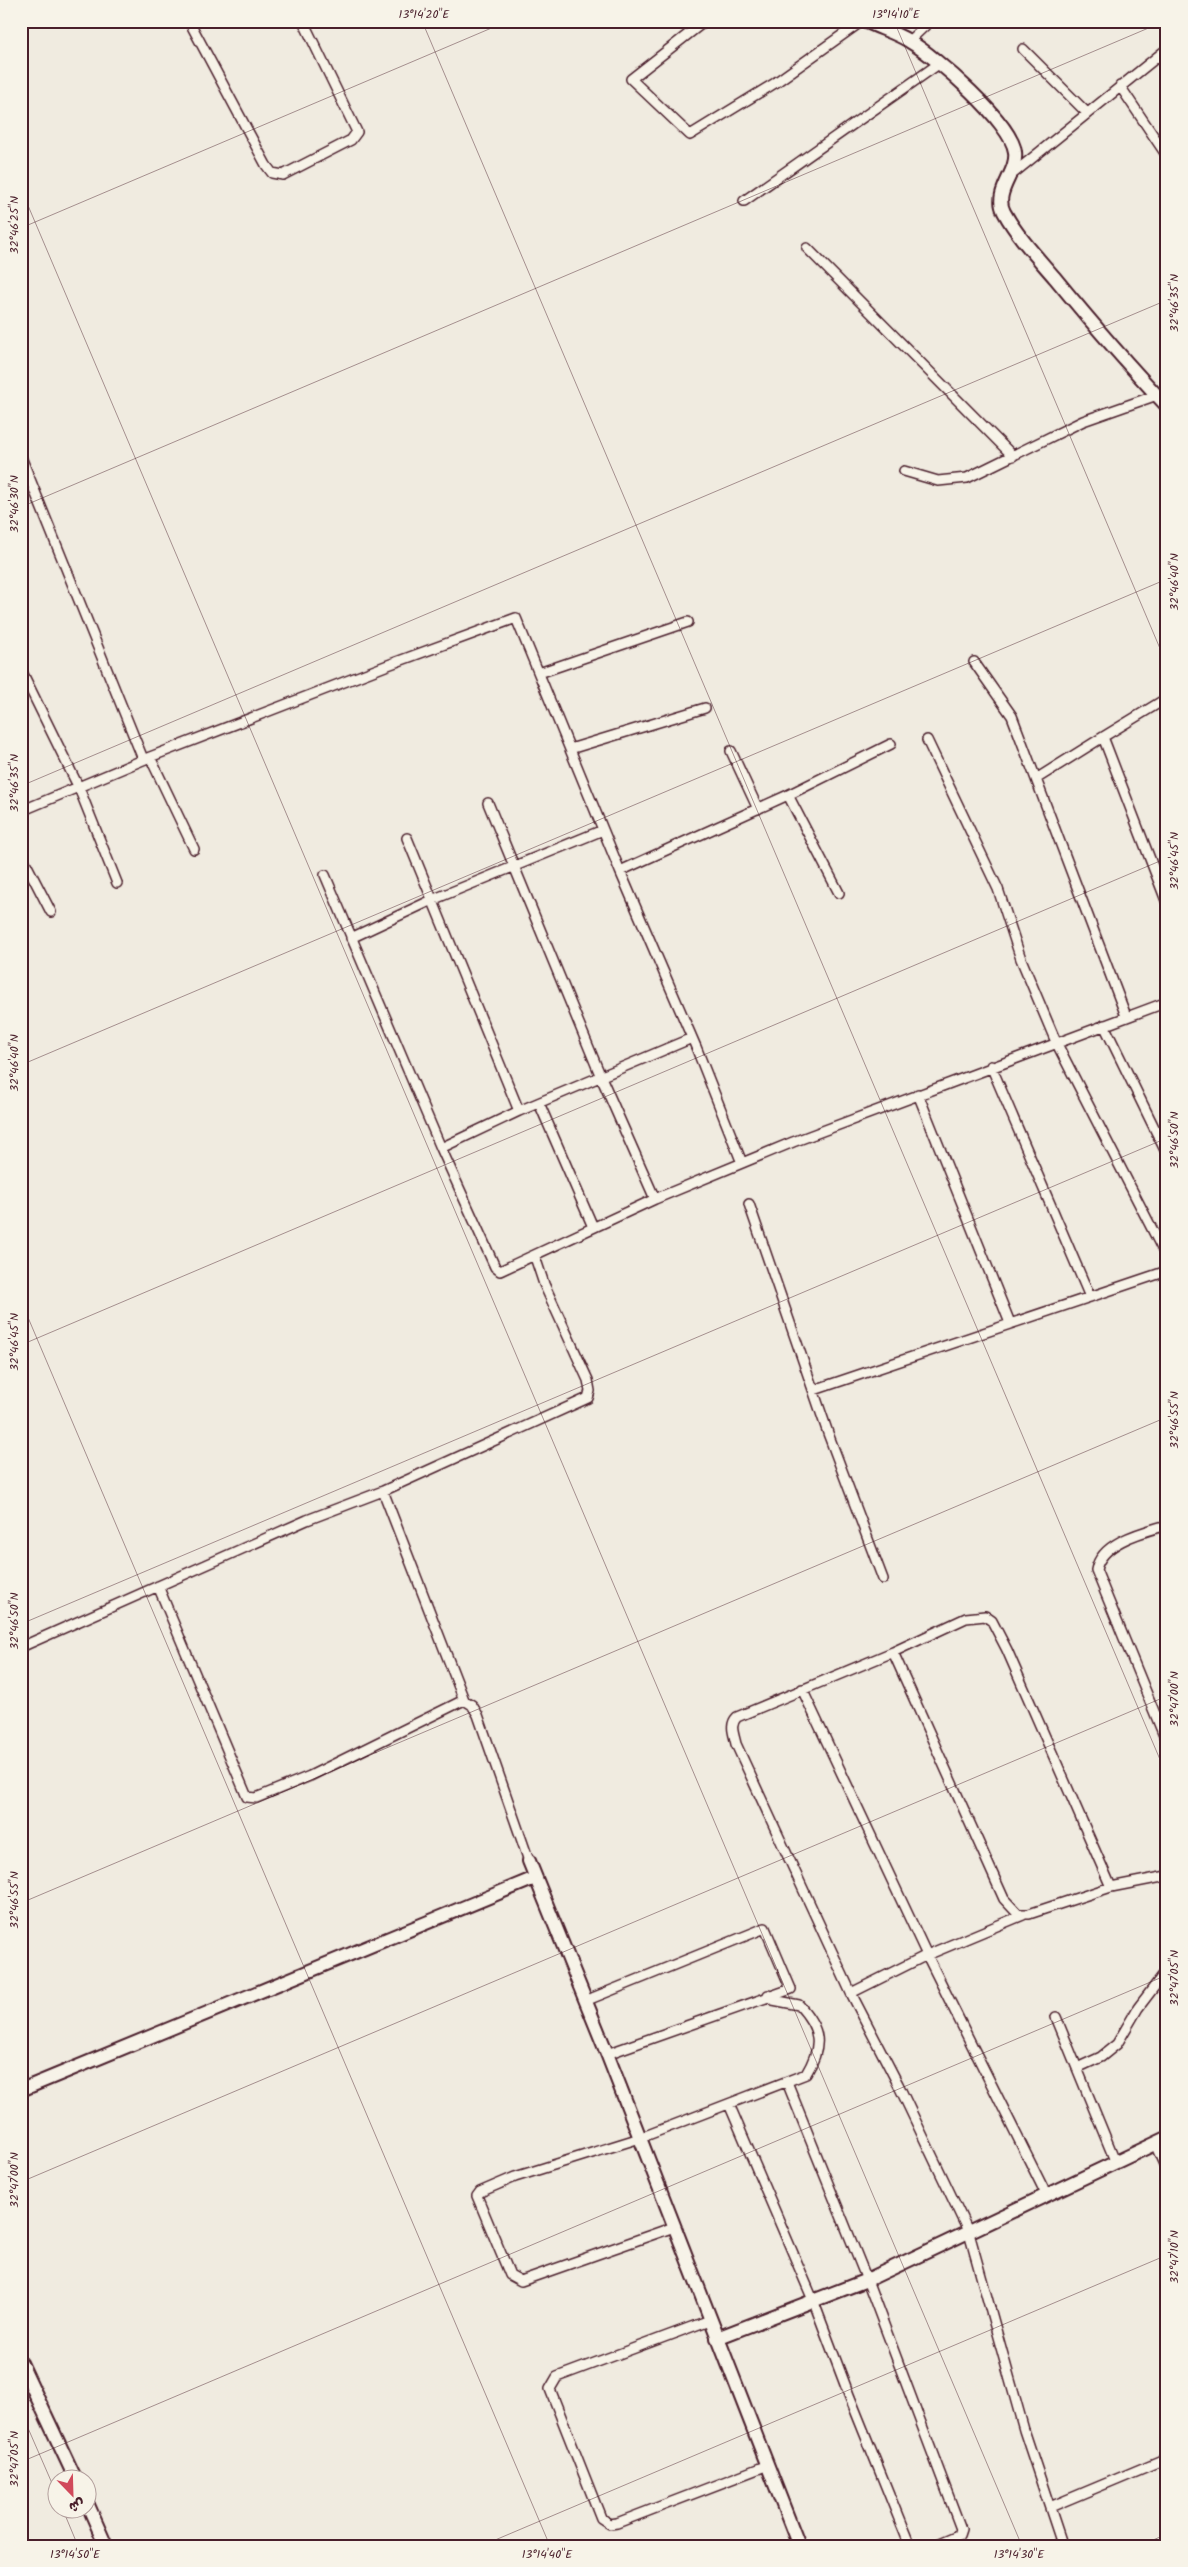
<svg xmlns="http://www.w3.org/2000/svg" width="1188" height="2567" font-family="Kalam,'Playpen Sans Arabic',sans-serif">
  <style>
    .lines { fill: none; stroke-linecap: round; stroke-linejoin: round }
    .street-casing { stroke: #4a1f2b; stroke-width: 12 }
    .secondary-casing { stroke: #4a1f2b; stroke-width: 16 }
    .street { stroke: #f7f3e8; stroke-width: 9 }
    .secondary { stroke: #f7f3e8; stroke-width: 12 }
    .ticks { fill: none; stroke: #4a1f2b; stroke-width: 1; stroke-opacity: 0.45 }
    .neatline { fill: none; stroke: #4a1f2b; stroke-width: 2 }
    .ticks-label { font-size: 12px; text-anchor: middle; fill: #4a1f2b }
  </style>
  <rect width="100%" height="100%" fill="#f0ebe0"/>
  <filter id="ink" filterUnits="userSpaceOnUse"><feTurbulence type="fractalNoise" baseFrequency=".02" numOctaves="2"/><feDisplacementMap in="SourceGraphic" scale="10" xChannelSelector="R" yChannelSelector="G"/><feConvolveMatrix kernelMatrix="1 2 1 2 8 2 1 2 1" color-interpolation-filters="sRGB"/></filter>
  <g filter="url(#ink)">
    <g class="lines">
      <defs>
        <path id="street" d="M 189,21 L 266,165 L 272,173 L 283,175 L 351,140 L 357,132 L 303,21
          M 705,21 L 631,79 L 690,135 L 775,83 L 862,21
          M 909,41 L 930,21
          M 1023,49 L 1087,113
          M 1120,86 L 1167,156
          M 1010,176 L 1167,49
          M 744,201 L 940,63
          M 807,248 L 1013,456
          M 21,457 L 143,759
          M 904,471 L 938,481 L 967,478 L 1083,421 L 1157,395
          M 974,662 L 1012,716 L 1126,1016
          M 21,670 L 79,788 L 117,883
          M 539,673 L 688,622
          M 1103,737 L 1167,698
          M 927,740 L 998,889 L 1021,959 L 1056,1042 L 1167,1258
          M 570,749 L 705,708
          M 731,751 L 758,809
          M 150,757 L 194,849
          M 1036,779 L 1103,737 L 1167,903
          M 788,795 L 839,893
          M 488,803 L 601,1077 L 655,1199
          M 21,811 L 150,757 L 388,665 L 516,618 L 620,871 L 788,795 L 891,744
          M 407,838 L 519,1111
          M 21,854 L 51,912
          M 620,871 L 696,1047 L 742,1163
          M 325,875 L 441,1148 L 495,1267 L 500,1271 L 655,1199 L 793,1142 L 1167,1002
          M 351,938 L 432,900 L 603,830
          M 1104,1025 L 1167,1154
          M 991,1066 L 1090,1297
          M 918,1094 L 1010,1323
          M 539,1103 L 593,1227
          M 441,1148 L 519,1111 L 692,1038
          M 749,1204 L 829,1436 L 883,1579
          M 814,1390 L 1167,1271
          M 383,1491 L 464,1700 L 472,1705 L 478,1715 L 529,1861
          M 1167,1525 C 1143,1532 1101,1542 1096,1570 L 1167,1743
          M 158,1586 L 247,1797 L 256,1798 L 310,1776 L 464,1700
          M 21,1647 L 307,1520 L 383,1491 L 588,1398 L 590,1391 L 588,1380 L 544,1284 L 535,1257
          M 893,1652 L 1004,1899 L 1018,1914 L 1029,1914 L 1111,1887 L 1167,1876
          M 802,1689 L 927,1955 L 1047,2196
          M 851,1993 L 927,1955 L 1023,1915
          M 585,2001 L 765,1928 L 791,1989 L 607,2054
          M 1056,2017 L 1116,2163
          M 1077,2068 L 1101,2057 L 1117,2044 L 1138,2008 L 1167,1970
          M 787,2082 L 867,2280 L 961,2529 L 959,2535 L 933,2546
          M 729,2104 L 813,2300 L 849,2395 L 910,2546
          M 1155,2144 L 1167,2171
          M 674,2227 L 521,2281 L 510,2275 L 477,2196 L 480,2192 L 515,2177 L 640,2138 L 806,2074 C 823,2046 821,2029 799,2005 L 773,2000 L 768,1995
          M 710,2320 L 557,2377 L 550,2389 L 601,2518 L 610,2524 L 617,2523 L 768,2465
          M 1050,2507 L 1167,2458
          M 1061,2541 L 1024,2430 L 969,2233 L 898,2084 L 851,1993 L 736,1744 C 734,1734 729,1725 737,1717 L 893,1652 L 966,1618 L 985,1616 L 992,1621 L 1007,1650 L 1111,1887"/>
        <path id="secondary" d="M 865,21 C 879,28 896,33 909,41 C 935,56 1012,123 1015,152 C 1018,173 993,191 1004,212 C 1017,236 1037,257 1055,278 C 1091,322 1128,365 1167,406
          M 529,1861 L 608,2056 L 799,2546
          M 21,2090 L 535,1878
          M 717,2338 L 867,2280 L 1167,2138
          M 21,2363 L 76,2480
          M 88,2505 L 106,2546"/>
      </defs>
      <use href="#street" class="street-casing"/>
      <use href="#secondary" class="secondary-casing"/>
      <use href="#street" class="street"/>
      <use href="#secondary" class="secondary"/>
    </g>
  </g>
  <path class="ticks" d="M 422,21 L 1167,1776M 894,21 L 1167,665M 21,189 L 1022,2546M 21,228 L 508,21M 21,507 L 1165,21M 21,786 L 1167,300M 21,1065 L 1167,579M 21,1301 L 550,2546M 21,1345 L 1167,858M 21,1624 L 1167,1138M 21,1903 L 1167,1417M 21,2182 L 1167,1696M 21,2412 L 58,2497M 21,2462 L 1167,1975M 63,2510 L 78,2546M 481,2546 L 1167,2255M 1139,2546 L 1167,2534"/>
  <rect width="1188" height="2567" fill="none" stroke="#f7f3e8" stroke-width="55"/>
  <g transform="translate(72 2494) rotate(157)"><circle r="24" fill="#f7f3e8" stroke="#b29e9c"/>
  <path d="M0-4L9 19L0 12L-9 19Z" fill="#d1495b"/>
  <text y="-8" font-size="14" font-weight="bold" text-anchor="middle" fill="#4a1f2b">ش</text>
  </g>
  <rect x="28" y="28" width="1132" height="2512" class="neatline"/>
  <g class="ticks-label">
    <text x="424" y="18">13°14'20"E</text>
    <text x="896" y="18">13°14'10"E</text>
    <text transform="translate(14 225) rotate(-90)" y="4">32°46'25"N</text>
    <text transform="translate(1174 303) rotate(-90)" y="4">32°46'35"N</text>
    <text transform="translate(14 504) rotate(-90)" y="4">32°46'30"N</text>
    <text transform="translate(1174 582) rotate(-90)" y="4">32°46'40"N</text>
    <text transform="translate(14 783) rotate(-90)" y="4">32°46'35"N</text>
    <text transform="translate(1174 861) rotate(-90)" y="4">32°46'45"N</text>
    <text transform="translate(14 1063) rotate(-90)" y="4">32°46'40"N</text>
    <text transform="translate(1174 1140) rotate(-90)" y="4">32°46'50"N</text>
    <text transform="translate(14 1342) rotate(-90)" y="4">32°46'45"N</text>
    <text transform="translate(1174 1420) rotate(-90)" y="4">32°46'55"N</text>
    <text transform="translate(14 1621) rotate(-90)" y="4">32°46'50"N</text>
    <text transform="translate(1174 1699) rotate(-90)" y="4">32°47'00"N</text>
    <text transform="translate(14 1900) rotate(-90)" y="4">32°46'55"N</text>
    <text transform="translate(1174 1978) rotate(-90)" y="4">32°47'05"N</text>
    <text transform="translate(14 2180) rotate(-90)" y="4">32°47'00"N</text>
    <text transform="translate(1174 2257) rotate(-90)" y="4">32°47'10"N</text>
    <text transform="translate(14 2459) rotate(-90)" y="4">32°47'05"N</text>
    <text x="75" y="2558">13°14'50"E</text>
    <text x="547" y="2558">13°14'40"E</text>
    <text x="1019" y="2558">13°14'30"E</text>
  </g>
</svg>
